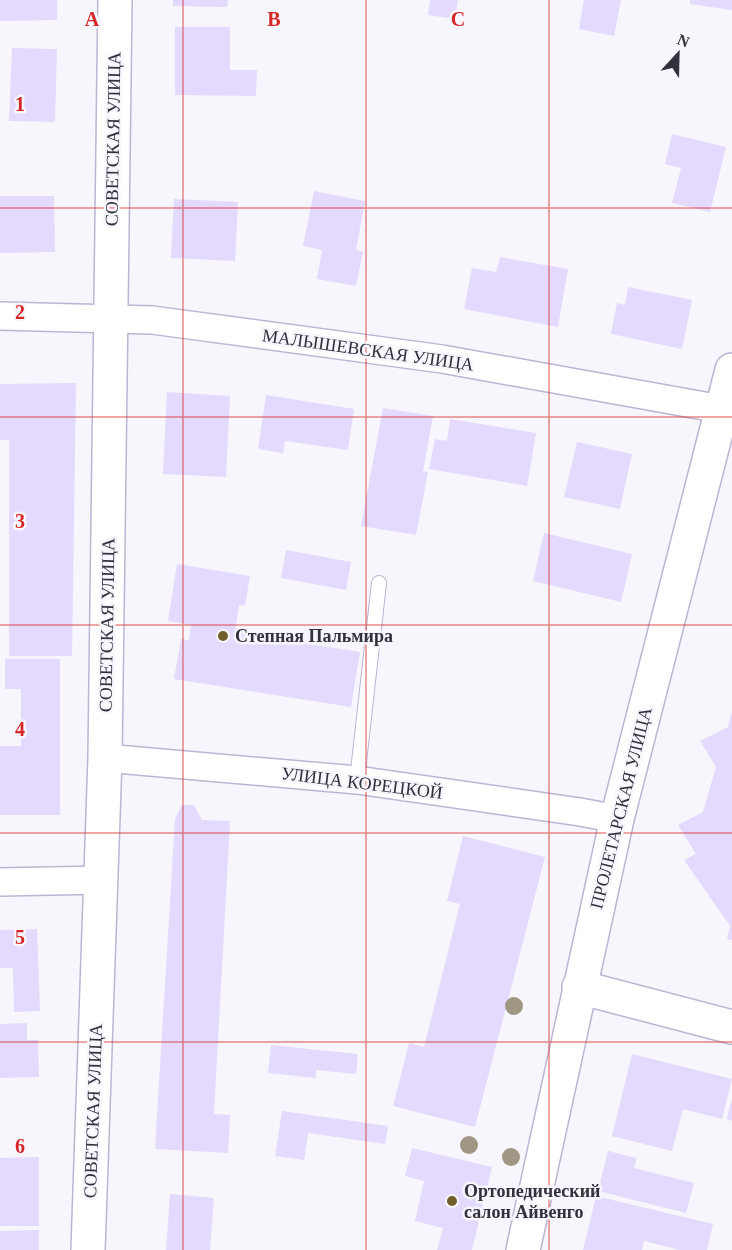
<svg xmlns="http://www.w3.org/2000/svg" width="732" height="1250" font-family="'Times New Roman',serif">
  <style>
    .building { fill: #e4dafd }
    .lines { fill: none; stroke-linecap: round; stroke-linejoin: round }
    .lane-casing { stroke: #bdb4d4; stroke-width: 16 }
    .street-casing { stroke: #bdb4d4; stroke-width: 30 }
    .secondary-casing { stroke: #bdb4d4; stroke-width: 36 }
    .lane { stroke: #fff; stroke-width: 14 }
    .street { stroke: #fff; stroke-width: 27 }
    .secondary { stroke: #fff; stroke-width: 33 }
    .tree { fill: #9f9683 }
    .grid { fill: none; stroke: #d62828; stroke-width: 1.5; stroke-opacity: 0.55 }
    .poi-dot { fill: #6f5d2b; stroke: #f7f6fc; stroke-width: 2 }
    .labels { text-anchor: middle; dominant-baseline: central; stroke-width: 5; stroke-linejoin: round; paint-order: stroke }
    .street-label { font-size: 18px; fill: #34303d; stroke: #f7f6fc }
    .poi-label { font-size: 18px; font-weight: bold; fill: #34303d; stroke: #f7f6fc; text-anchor: start }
    .grid-label { font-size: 20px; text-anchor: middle; font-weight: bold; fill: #d62828; stroke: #f7f6fc; stroke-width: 5; stroke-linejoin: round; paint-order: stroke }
  </style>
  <rect width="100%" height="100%" fill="#f7f6fc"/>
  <path class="building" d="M 0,0 L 57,0 L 57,20 L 0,21 Z
    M 173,0 L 228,0 L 227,7 L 173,6 Z
    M 430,0 L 458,0 L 455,19 L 428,15 Z
    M 584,0 L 621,0 L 614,36 L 579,29 Z
    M 690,0 L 732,0 L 732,10 L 690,4 Z
    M 175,27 L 230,27 L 230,70 L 257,70 L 256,96 L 175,95 Z
    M 12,48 L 57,49 L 55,122 L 9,121 Z
    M 672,134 L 726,147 L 710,212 L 672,203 L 681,168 L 665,164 Z
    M 314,191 L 365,201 L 356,250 L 363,252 L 356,286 L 317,279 L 322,250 L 303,246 Z
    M 0,196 L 54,196 L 55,252 L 0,253 Z
    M 174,199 L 238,202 L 235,261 L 171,258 Z
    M 500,257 L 568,269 L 558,327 L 464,309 L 472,268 L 496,272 Z
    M 628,287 L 692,300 L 682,349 L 611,334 L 617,303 L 625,305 Z
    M 76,383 L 72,656 L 9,656 L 9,440 L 0,440 L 0,384 Z
    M 167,392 L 230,396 L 226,477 L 163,474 Z
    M 266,395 L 354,409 L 348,450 L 285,441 L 283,453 L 258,449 Z
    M 383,408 L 433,416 L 423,471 L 428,472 L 416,535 L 361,526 Z
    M 450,419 L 536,433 L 527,486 L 429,469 L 435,439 L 447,441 Z
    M 577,442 L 632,454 L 620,509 L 564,497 Z
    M 544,533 L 632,554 L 621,602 L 533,581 Z
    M 286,550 L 351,562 L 346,590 L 281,578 Z
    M 177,564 L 250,576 L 245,606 L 239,605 L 235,632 L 360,652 L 351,707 L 174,679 L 181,639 L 189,640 L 191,625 L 168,621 Z
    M 5,659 L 60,659 L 60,815 L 0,815 L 0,746 L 21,746 L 21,689 L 5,689 Z
    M 731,714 L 732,714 L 732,940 L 727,939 L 730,926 L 684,860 L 696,854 L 678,825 L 703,812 L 716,767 L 700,741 L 728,727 Z
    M 182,805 L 194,805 L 202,820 L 230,821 L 214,1114 L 230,1115 L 228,1153 L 155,1149 L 175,819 Z
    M 463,836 L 545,857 L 475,1127 L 393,1106 L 409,1043 L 424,1047 L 460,904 L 447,901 Z
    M 37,929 L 40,1011 L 14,1012 L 13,968 L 0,968 L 0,930 Z
    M 27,1023 L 27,1040 L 38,1040 L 39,1077 L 0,1078 L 0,1024 Z
    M 271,1045 L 358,1054 L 356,1074 L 316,1070 L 316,1078 L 268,1073 Z
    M 632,1054 L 732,1079 L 722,1119 L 683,1109 L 672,1151 L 612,1136 Z
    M 731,1101 L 732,1102 L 732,1121 L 727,1119 Z
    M 282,1111 L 388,1126 L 385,1144 L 308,1133 L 304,1160 L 275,1156 Z
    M 412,1148 L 492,1167 L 472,1250 L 437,1250 L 443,1228 L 415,1221 L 424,1181 L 405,1176 Z
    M 608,1151 L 637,1158 L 634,1168 L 694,1183 L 686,1213 L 598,1191 Z
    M 39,1157 L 39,1226 L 0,1226 L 0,1158 Z
    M 170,1194 L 214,1198 L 210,1250 L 166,1250 Z
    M 596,1196 L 713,1224 L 707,1250 L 680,1250 L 644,1241 L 642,1250 L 583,1250 Z
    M 39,1230 L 39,1250 L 0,1250 L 0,1231 Z"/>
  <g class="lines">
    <defs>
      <path id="lane" d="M 357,780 L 379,583"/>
      <path id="street" d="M 0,316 L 152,320 L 442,359 L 732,411
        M 105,758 L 357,780 L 580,812 L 617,819
        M 0,882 L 102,880"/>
      <path id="secondary" d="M 579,987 L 732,1027
        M 88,1250 L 105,758 L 115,0
        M 523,1250 L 617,819 L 732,370"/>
    </defs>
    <use href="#lane" class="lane-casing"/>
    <use href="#street" class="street-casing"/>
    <use href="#secondary" class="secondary-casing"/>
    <use href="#lane" class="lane"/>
    <use href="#street" class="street"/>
    <use href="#secondary" class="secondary"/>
  </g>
  <g class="tree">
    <circle cx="514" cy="1006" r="9"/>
    <circle cx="469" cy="1145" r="9"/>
    <circle cx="511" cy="1157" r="9"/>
  </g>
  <path class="grid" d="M 183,0 L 183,1250M 366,0 L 366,1250M 549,0 L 549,1250M 0,208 L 732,208M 0,417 L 732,417M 0,625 L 732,625M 0,833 L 732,833M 0,1042 L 732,1042"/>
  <g class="poi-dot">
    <circle cx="223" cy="636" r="6"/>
    <circle cx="452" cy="1201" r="6"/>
  </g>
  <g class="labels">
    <g class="street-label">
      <text transform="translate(113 139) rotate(-89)">СОВЕТСКАЯ УЛИЦА</text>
      <text transform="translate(368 350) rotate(8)">МАЛЫШЕВСКАЯ УЛИЦА</text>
      <text transform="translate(107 625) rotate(-89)">СОВЕТСКАЯ УЛИЦА</text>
      <text transform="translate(362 783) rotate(7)">УЛИЦА КОРЕЦКОЙ</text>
      <text transform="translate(621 808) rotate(-76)">ПРОЛЕТАРСКАЯ УЛИЦА</text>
      <text transform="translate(93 1111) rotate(-88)">СОВЕТСКАЯ УЛИЦА</text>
    </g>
    <g class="poi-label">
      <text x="235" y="636">Степная Пальмира</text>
      <text x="464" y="1191">Ортопедический<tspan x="464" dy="21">салон Айвенго</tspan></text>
    </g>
  </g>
  <g class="grid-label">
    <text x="92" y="26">A</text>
    <text x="274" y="26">B</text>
    <text x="458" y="26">C</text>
    <text x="20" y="111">1</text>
    <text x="20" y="319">2</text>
    <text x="20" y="528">3</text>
    <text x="20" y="736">4</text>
    <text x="20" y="944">5</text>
    <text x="20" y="1153">6</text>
  </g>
  <g transform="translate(678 54) rotate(22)" stroke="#f7f6fc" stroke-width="4.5" paint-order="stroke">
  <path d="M0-4.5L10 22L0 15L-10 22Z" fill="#34303d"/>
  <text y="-9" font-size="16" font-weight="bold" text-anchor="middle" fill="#34303d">N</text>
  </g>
</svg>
